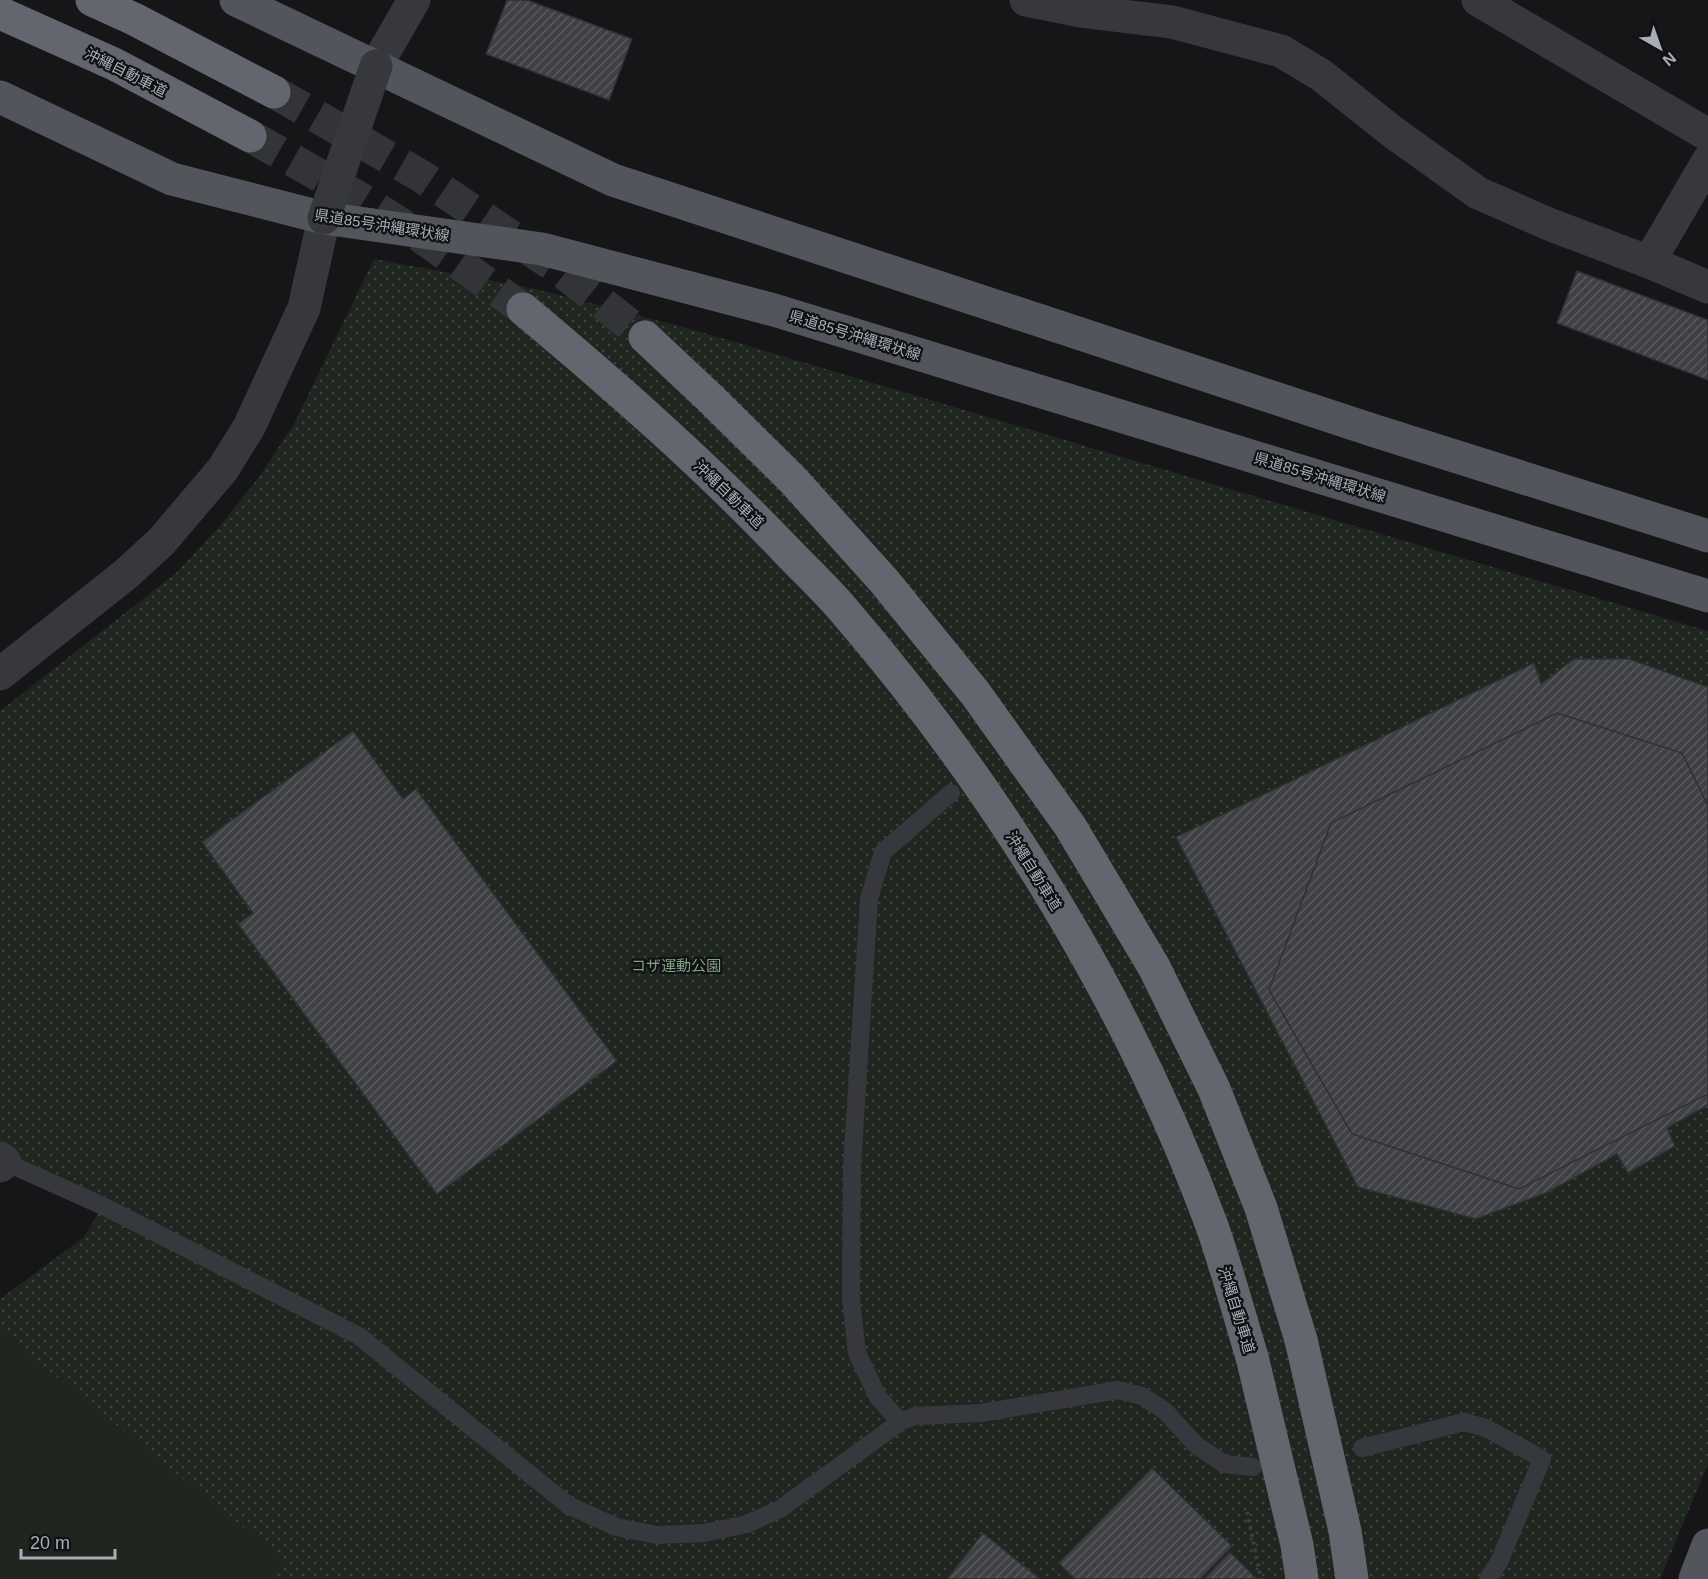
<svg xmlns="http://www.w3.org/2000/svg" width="1708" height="1579" font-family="Helvetica,'Noto Sans JP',sans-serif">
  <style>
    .park { fill: url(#park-dots) }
    .garden { fill: #1e261f }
    .building { fill: url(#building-hatch); stroke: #303034; stroke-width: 1.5 }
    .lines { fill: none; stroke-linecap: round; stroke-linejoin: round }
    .motorway-tunnel { stroke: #333438; stroke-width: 33; stroke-dasharray: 33 16; stroke-linecap: butt }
    .path { stroke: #3d3f44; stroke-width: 4; stroke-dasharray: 3 4.5; stroke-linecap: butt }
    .service { stroke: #37383d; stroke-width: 18 }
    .minor { stroke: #37383d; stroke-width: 33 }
    .tertiary { stroke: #37383d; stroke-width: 33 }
    .primary { stroke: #53555c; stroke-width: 33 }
    .motorway { stroke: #63666e; stroke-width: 33 }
    .tertiary-bridge { stroke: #37383d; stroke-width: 33 }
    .motorway-bridge { stroke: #63666e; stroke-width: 33 }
    .labels { text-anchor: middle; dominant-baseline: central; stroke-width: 4.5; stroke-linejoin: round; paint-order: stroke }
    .street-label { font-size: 15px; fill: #a8adb8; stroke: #111113 }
    .park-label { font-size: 15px; fill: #7fa381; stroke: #111113 }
  </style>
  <defs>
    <pattern id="park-dots" width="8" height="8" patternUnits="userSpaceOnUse" patternTransform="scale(1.5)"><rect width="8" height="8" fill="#1e261f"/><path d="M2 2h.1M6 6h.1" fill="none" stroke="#3c433d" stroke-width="1.8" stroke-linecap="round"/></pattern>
    <pattern id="building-hatch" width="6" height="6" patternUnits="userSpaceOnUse" patternTransform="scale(1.5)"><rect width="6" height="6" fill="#404145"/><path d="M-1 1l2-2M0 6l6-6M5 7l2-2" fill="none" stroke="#595a5e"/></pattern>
  </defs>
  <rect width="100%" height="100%" fill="#161618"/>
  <path class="park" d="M 374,259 L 532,288 L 698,331 L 1708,631 L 1708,1464 L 1660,1579 L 0,1579 L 0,1299 L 83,1238 L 108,1198 L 8,1156 L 0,1150 L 0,711 L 176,573 L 220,526 L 259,477 L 294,424 Z"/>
  <path class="garden" d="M 2,1333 L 284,1560 L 266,1579 L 0,1579 L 0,1334 Z"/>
  <path class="building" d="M 507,0 L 527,0 L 632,39 L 609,100 L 486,54 Z
    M 1577,271 L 1708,320 L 1708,380 L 1557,323 Z
    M 1574,659 L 1629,659 L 1708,687 L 1708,1105 L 1667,1128 L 1675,1146 L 1628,1173 L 1617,1154 L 1548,1192 L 1476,1219 L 1358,1187 L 1176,837 L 1534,663 L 1541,684 Z
    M 1557,713 L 1682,753 L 1708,806 L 1708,1094 L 1519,1189 L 1352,1134 L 1269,990 L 1331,823 Z
    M 353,731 L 403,799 L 416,789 L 617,1061 L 437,1194 L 238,924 L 253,913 L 202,842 Z
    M 1152,1468 L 1232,1546 L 1200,1579 L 1075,1579 L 1059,1563 Z
    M 983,1533 L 1040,1579 L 947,1579 Z
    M 1230,1552 L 1257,1579 L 1204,1579 Z"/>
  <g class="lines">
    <path class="motorway-tunnel" d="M 274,92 L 421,176 L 559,269 L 645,337
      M 250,136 L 363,200 L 423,238 L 523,309"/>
    <path class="path" d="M 1247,1512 L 1261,1579"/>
    <path class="service" d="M 5,1162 L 101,1205 L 359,1336 L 568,1505 L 616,1527 L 657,1535 L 704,1533 L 747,1524 L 780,1509 L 900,1422 L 915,1416 L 981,1413 L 1118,1390 L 1142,1396 L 1165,1411 L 1196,1445 L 1224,1464 L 1253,1467
      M 900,1422 L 878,1397 L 857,1353 L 851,1299 L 852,1166 L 869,899 L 883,852 L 951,793
      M 1362,1448 L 1464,1422 L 1486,1428 L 1542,1459 L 1499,1562 L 1488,1579"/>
    <path class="minor" d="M 1026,0 L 1081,11 L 1172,22 L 1281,51 L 1321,75 L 1394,133 L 1478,193 L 1551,225 L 1649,262 L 1708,287
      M 1478,0 L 1708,135
      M 1649,262 L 1708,161
      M 0,1158 L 5,1162 L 0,1166"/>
    <path class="tertiary" d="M 376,66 L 414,0
      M 0,674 L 126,574 L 161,542 L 223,469 L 249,427 L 304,308 L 324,218"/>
    <path class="primary" d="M 236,0 L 613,180 L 1372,430 L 1708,536
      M 0,97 L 172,179 L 324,218 L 542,249 L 774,310 L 1708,596
      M 1695,1579 L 1708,1545"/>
    <path class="motorway" d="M 92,0 L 134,19 L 274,92
      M 0,13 L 114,64 L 250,136
      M 523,309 C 615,386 705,465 787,551 C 807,572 828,591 846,613 C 1000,792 1130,1004 1212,1226 C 1227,1269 1239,1314 1252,1357
      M 645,337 L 711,399 L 793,480 L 884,581 L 975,693 L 1070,826 L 1154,967 L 1214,1089 L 1261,1208 L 1301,1340"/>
    <path class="tertiary-bridge" d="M 324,218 L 376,66"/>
    <path class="motorway-bridge" d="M 1301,1340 L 1345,1531 L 1352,1579
      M 1252,1357 L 1297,1545 L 1302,1579"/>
  </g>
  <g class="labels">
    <g class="street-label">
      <text transform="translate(126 72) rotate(27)">沖縄自動車道</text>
      <text transform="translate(382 225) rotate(9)">県道85号沖縄環状線</text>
      <text transform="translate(855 335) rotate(17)">県道85号沖縄環状線</text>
      <text transform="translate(1320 477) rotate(17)">県道85号沖縄環状線</text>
      <text transform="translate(729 494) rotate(44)">沖縄自動車道</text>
      <text transform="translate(1034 871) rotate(58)">沖縄自動車道</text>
      <text transform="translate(1237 1310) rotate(73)">沖縄自動車道</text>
    </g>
    <g class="park-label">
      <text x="676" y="965">コザ運動公園</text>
    </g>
  </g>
  <g transform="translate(1660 48) rotate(140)" stroke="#111113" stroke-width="4.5" paint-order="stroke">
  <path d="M0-4.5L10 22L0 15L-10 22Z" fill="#a8adb8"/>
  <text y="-9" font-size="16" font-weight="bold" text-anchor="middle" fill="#a8adb8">N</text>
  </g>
  <path d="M21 1549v9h94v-9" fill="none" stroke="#a8adb8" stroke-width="3"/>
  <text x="30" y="1549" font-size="18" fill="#a8adb8" stroke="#111113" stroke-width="4.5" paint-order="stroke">20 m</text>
</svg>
